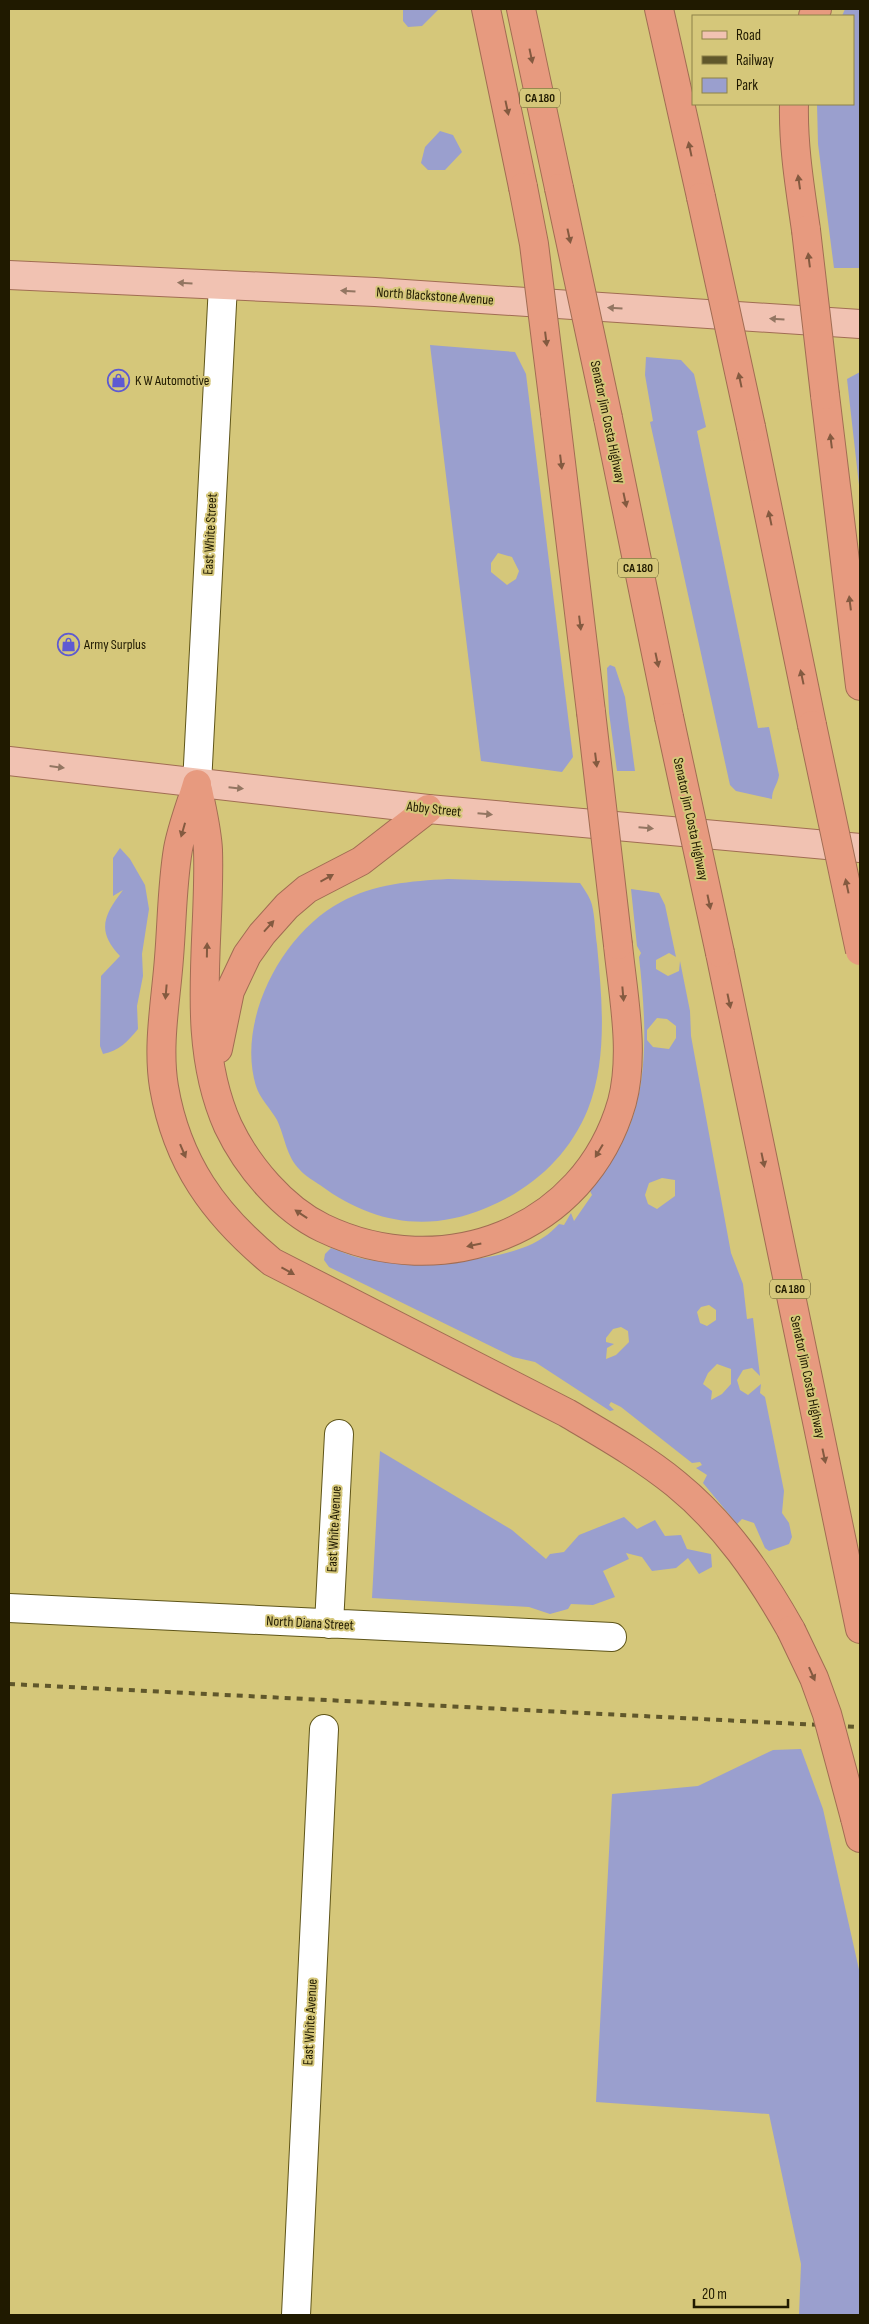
<svg xmlns="http://www.w3.org/2000/svg" width="869" height="2324" font-family="'Sofia Sans Condensed',sans-serif">
  <style>
    .green { fill: #9a9fce; fill-rule: evenodd }
    .lines { fill: none; stroke-linecap: round; stroke-linejoin: round }
    .street-casing { stroke: #5f5519; stroke-width: 30 }
    .secondary-casing { stroke: #5f5519; stroke-width: 30 }
    .primary-casing { stroke: #a16d53; stroke-width: 30 }
    .highway-casing { stroke: #a16d53; stroke-width: 30 }
    .street { stroke: #fff; stroke-width: 28 }
    .secondary { stroke: #fff; stroke-width: 28 }
    .primary { stroke: #f1c2b2; stroke-width: 28 }
    .highway { stroke: #e79a7f; stroke-width: 28 }
    .rail { stroke: #60572b; stroke-width: 4; stroke-dasharray: 6 6; stroke-linecap: butt }
    .highway-bridge-casing { stroke: #a16d53; stroke-width: 30; stroke-linecap: butt }
    .highway-bridge { stroke: #e79a7f; stroke-width: 28 }
    .oneway { fill: #845a40 }
    .oneway2 { fill: #937662 }
    .labels { text-anchor: middle; dominant-baseline: central; stroke-width: 4; stroke-linejoin: round; paint-order: stroke }
    .shield { fill: #d5c77a; stroke: #564e25; stroke-width: 1 }
    .shield-label { font-size: 12px; font-weight: bold; fill: #201a00 }
    .street-label { font-size: 14px; fill: #201a00; stroke: #d5c77a }
    .poi-label { font-size: 14px; fill: #201a00; stroke: #d5c77a; text-anchor: start }
  </style>
  <rect width="100%" height="100%" fill="#d5c77a"/>
  <path class="green" d="M 403,9 L 439,9 L 422,26 L 408,27 L 403,21 Z
    M 845,9 L 860,9 L 860,268 L 834,268 L 818,144 L 817,104 L 853,104 L 853,16 L 842,16 Z
    M 440,131 L 453,135 L 462,152 L 445,170 L 428,170 L 421,163 L 425,147 Z
    M 430,345 L 515,352 L 526,374 L 573,757 L 562,772 L 481,761 ZM 498,553 L 512,557 L 519,571 L 516,579 L 507,585 L 491,572 L 491,563 Z
    M 646,357 L 681,360 L 694,374 L 706,427 L 697,431 L 758,728 L 769,727 L 779,775 C 778,784 772,789 772,799 L 736,791 L 730,785 L 650,422 L 653,421 L 645,375 Z
    M 860,372 L 860,494 L 847,379 Z
    M 610,665 L 615,667 L 625,697 L 635,771 L 617,771 L 609,713 L 607,668 Z
    M 120,848 L 130,859 L 145,885 L 149,909 L 142,954 L 143,976 L 137,1006 L 138,1029 C 128,1041 119,1051 103,1054 L 100,1046 L 101,976 L 120,956 C 96,931 104,915 123,890 L 113,896 L 113,858 Z
    M 448,879 L 580,883 C 584,889 590,897 592,905 C 595,917 595,932 597,945 C 602,998 608,1058 588,1109 C 569,1156 532,1189 486,1208 C 427,1233 371,1223 320,1185 C 314,1181 305,1176 300,1170 C 286,1156 285,1137 277,1120 C 271,1109 260,1099 256,1086 C 236,1021 282,933 341,902 C 374,884 411,881 448,879 Z
    M 631,889 L 659,893 L 665,905 L 676,957 L 669,953 L 656,960 L 656,969 L 668,976 L 679,971 L 680,961 L 690,1011 L 691,1036 L 731,1253 L 743,1284 L 747,1319 L 753,1318 L 760,1376 L 752,1368 L 743,1370 L 737,1380 L 740,1390 L 748,1395 L 761,1384 L 760,1393 L 765,1397 L 784,1491 L 782,1513 L 789,1523 L 792,1537 L 789,1544 L 769,1551 L 765,1548 L 754,1523 L 742,1519 L 737,1524 L 703,1483 L 707,1475 L 696,1468 L 702,1465 L 700,1462 L 692,1463 L 621,1407 L 611,1402 L 609,1405 L 614,1410 L 610,1411 L 535,1362 L 513,1357 L 329,1267 L 324,1260 L 325,1254 L 331,1248 C 341,1251 351,1256 360,1258 C 404,1268 507,1264 544,1237 C 549,1234 554,1229 559,1224 L 564,1225 L 571,1213 L 574,1221 L 592,1195 L 590,1191 C 605,1170 621,1149 630,1125 C 650,1073 645,1011 639,957 L 641,953 L 637,946 ZM 657,1018 L 667,1019 L 676,1026 L 676,1038 L 669,1049 L 653,1047 L 647,1040 L 647,1030 ZM 662,1178 L 675,1180 L 675,1196 L 657,1209 L 648,1204 L 645,1195 L 649,1183 ZM 709,1305 L 716,1310 L 716,1320 L 707,1326 L 700,1323 L 697,1312 L 701,1307 ZM 621,1327 L 628,1331 L 629,1342 L 616,1355 L 606,1359 L 607,1348 L 614,1344 L 606,1342 L 606,1338 L 613,1329 ZM 717,1364 L 731,1369 L 731,1384 L 722,1394 L 711,1400 L 712,1391 L 703,1384 L 708,1373 Z
    M 380,1451 L 512,1530 L 546,1559 L 550,1554 L 564,1552 L 579,1535 L 624,1517 L 637,1529 L 655,1520 L 665,1536 L 681,1535 L 687,1549 L 711,1554 L 712,1567 L 699,1574 L 688,1558 L 676,1568 L 652,1571 L 642,1557 L 626,1553 L 629,1559 L 603,1571 L 615,1597 L 593,1605 L 571,1604 L 568,1609 L 550,1614 L 529,1607 L 372,1598 Z
    M 801,1749 L 823,1809 L 860,1974 L 860,2315 L 799,2315 L 801,2264 L 769,2114 L 596,2102 L 612,1794 L 698,1786 L 773,1750 Z"/>
  <g class="lines">
    <defs>
      <path id="street" d="M 9,1608 L 612,1637
        M 329,1624 L 339,1434
        M 296,2315 L 324,1729"/>
      <path id="secondary" d="M 197,784 L 223,285"/>
      <path id="primary" d="M 9,275 L 375,292 L 860,324
        M 9,761 L 428,809 L 860,848"/>
      <path id="highway" d="M 486,9 L 523,187
        M 521,9 L 559,188
        M 659,9 L 701,197
        M 813,16 L 817,9
        M 794,104 C 793,146 800,188 806,230
        M 825,395 L 860,686
        M 555,413 L 591,712
        M 608,418 L 669,717
        M 751,427 L 812,725
        M 197,784 C 191,805 182,827 178,849 C 172,885 172,922 169,958 C 166,1000 157,1045 164,1087 C 177,1163 214,1214 272,1262 L 567,1413 C 604,1435 643,1457 676,1484 C 725,1524 760,1575 791,1630
        M 198,790 C 202,810 207,830 208,850 C 211,941 189,1039 228,1126 C 247,1166 283,1209 323,1228 C 442,1285 585,1232 622,1102 C 635,1053 623,995 618,945
        M 720,953 L 860,1629
        M 218,1049 L 230,991 L 247,955 L 262,934 L 287,906 L 307,889 L 361,861 L 428,809
        M 855,1818 L 860,1838"/>
    </defs>
    <use href="#street" class="street-casing"/>
    <use href="#secondary" class="secondary-casing"/>
    <use href="#primary" class="primary-casing"/>
    <use href="#highway" class="highway-casing"/>
    <use href="#street" class="street"/>
    <use href="#secondary" class="secondary"/>
    <use href="#primary" class="primary"/>
    <use href="#highway" class="highway"/>
    <path class="rail" d="M 9,1684 L 860,1727"/>
    <defs>
      <path id="highway-bridge" d="M 523,187 L 534,244 L 555,413
        M 559,188 L 608,418
        M 701,197 L 751,427
        M 806,230 L 825,395
        M 591,712 L 618,945
        M 669,717 L 720,953
        M 812,725 L 860,951
        M 791,1630 L 814,1678 L 827,1714 L 855,1818"/>
    </defs>
    <use href="#highway-bridge" class="highway-bridge-casing"/>
    <use href="#highway-bridge" class="highway-bridge"/>
  </g>
  <defs><path id="oneway-solid" d="M-6-.8H1V-3.2L6.5 0L1 3.2V.8H-6Z" transform="scale(1.25)"/></defs>
  <g class="oneway">
    <use href="#oneway-solid" transform="translate(531 56) rotate(78)"/>
    <use href="#oneway-solid" transform="translate(507 108) rotate(78)"/>
    <use href="#oneway-solid" transform="translate(690 149) rotate(-102)"/>
    <use href="#oneway-solid" transform="translate(799 182) rotate(-98)"/>
    <use href="#oneway-solid" transform="translate(569 236) rotate(78)"/>
    <use href="#oneway-solid" transform="translate(809 260) rotate(-97)"/>
    <use href="#oneway-solid" transform="translate(546 339) rotate(83)"/>
    <use href="#oneway-solid" transform="translate(740 380) rotate(-102)"/>
    <use href="#oneway-solid" transform="translate(831 441) rotate(-97)"/>
    <use href="#oneway-solid" transform="translate(561 462) rotate(83)"/>
    <use href="#oneway-solid" transform="translate(625 500) rotate(78)"/>
    <use href="#oneway-solid" transform="translate(770 518) rotate(-102)"/>
    <use href="#oneway-solid" transform="translate(850 603) rotate(-97)"/>
    <use href="#oneway-solid" transform="translate(580 623) rotate(83)"/>
    <use href="#oneway-solid" transform="translate(657 660) rotate(78)"/>
    <use href="#oneway-solid" transform="translate(802 677) rotate(-102)"/>
    <use href="#oneway-solid" transform="translate(596 760) rotate(83)"/>
    <use href="#oneway-solid" transform="translate(183 830) rotate(106)"/>
    <use href="#oneway-solid" transform="translate(327 878) rotate(-29)"/>
    <use href="#oneway-solid" transform="translate(847 886) rotate(-102)"/>
    <use href="#oneway-solid" transform="translate(709 902) rotate(78)"/>
    <use href="#oneway-solid" transform="translate(269 926) rotate(-48)"/>
    <use href="#oneway-solid" transform="translate(207 950) rotate(-89)"/>
    <use href="#oneway-solid" transform="translate(166 992) rotate(95)"/>
    <use href="#oneway-solid" transform="translate(623 994) rotate(85)"/>
    <use href="#oneway-solid" transform="translate(729 1001) rotate(78)"/>
    <use href="#oneway-solid" transform="translate(183 1151) rotate(67)"/>
    <use href="#oneway-solid" transform="translate(599 1151) rotate(121)"/>
    <use href="#oneway-solid" transform="translate(763 1160) rotate(78)"/>
    <use href="#oneway-solid" transform="translate(301 1214) rotate(-146)"/>
    <use href="#oneway-solid" transform="translate(474 1245) rotate(168)"/>
    <use href="#oneway-solid" transform="translate(288 1271) rotate(29)"/>
    <use href="#oneway-solid" transform="translate(824 1456) rotate(78)"/>
    <use href="#oneway-solid" transform="translate(812 1674) rotate(66)"/>
  </g>
  <g class="oneway2">
    <use href="#oneway-solid" transform="translate(185 283) rotate(-177)"/>
    <use href="#oneway-solid" transform="translate(348 291) rotate(-177)"/>
    <use href="#oneway-solid" transform="translate(615 308) rotate(-176)"/>
    <use href="#oneway-solid" transform="translate(777 319) rotate(-176)"/>
    <use href="#oneway-solid" transform="translate(57 767) rotate(7)"/>
    <use href="#oneway-solid" transform="translate(236 788) rotate(6)"/>
    <use href="#oneway-solid" transform="translate(485 814) rotate(5)"/>
    <use href="#oneway-solid" transform="translate(646 828) rotate(5)"/>
  </g>
  <defs>
    <symbol id="shop-ring" viewBox="-11 -11 22 22"><circle r="9.5" fill="#d5c77a" stroke="#5e5ad2" stroke-width="1.5"/><path d="M-5-2.5h2.3a2.7 3.5 0 0 1 5.4 0H5L5.5 6h-11ZM-1.5-2.5h3a1.5 2.3 0 0 0-3 0Z" fill="#5e5ad2"/></symbol>
  </defs>
  <g fill-rule="evenodd">
    <use href="#shop-ring" x="106" y="368" width="25" height="25"/>
    <use href="#shop-ring" x="56" y="632" width="25" height="25"/>
  </g>
  <g class="labels">
    <g class="shield">
      <rect x="520" y="88.5" width="40" height="19" rx="4"/>
      <rect x="618" y="558.5" width="40" height="19" rx="4"/>
      <rect x="770" y="1279.5" width="40" height="19" rx="4"/>
    </g>
    <g class="shield-label">
      <text x="540" y="98">CA 180</text>
      <text x="638" y="568">CA 180</text>
      <text x="790" y="1289">CA 180</text>
    </g>
    <g class="street-label">
      <text transform="translate(435 296) rotate(4)">North Blackstone Avenue</text>
      <text transform="translate(608 422) rotate(78)">Senator Jim Costa Highway</text>
      <text transform="translate(210 534) rotate(-87)">East White Street</text>
      <text transform="translate(434 809) rotate(6)">Abby Street</text>
      <text transform="translate(691 819) rotate(78)">Senator Jim Costa Highway</text>
      <text transform="translate(808 1377) rotate(78)">Senator Jim Costa Highway</text>
      <text transform="translate(334 1529) rotate(-87)">East White Avenue</text>
      <text transform="translate(310 1623) rotate(3)">North Diana Street</text>
      <text transform="translate(310 2022) rotate(-87)">East White Avenue</text>
    </g>
    <g class="poi-label">
      <text x="135" y="380">K W Automotive</text>
      <text x="84" y="644">Army Surplus</text>
    </g>
  </g>
  <rect width="869" height="2324" fill="none" stroke="#201a00" stroke-width="20"/>
  <rect x="692" y="15" width="162" height="90" fill="#d5c77a" stroke="#8d8249"/>
  <rect x="702" y="31" width="25" height="8" fill="#f1c2b2" stroke="#8d8249"/>
  <text x="736" y="40" font-size="15" fill="#201a00">Road</text>
  <rect x="702" y="56" width="25" height="8" fill="#60572b" stroke="#8d8249"/>
  <text x="736" y="65" font-size="15" fill="#201a00">Railway</text>
  <rect x="702" y="78" width="25" height="15" fill="#9a9fce" stroke="#8d8249"/>
  <text x="736" y="90" font-size="15" fill="#201a00">Park</text>
  <path d="M694 2299v8h94v-8" fill="none" stroke="#201a00" stroke-width="2.5"/>
  <text x="702" y="2299" font-size="15" fill="#201a00" stroke="#d5c77a" stroke-width="4" paint-order="stroke">20 m</text>
</svg>
